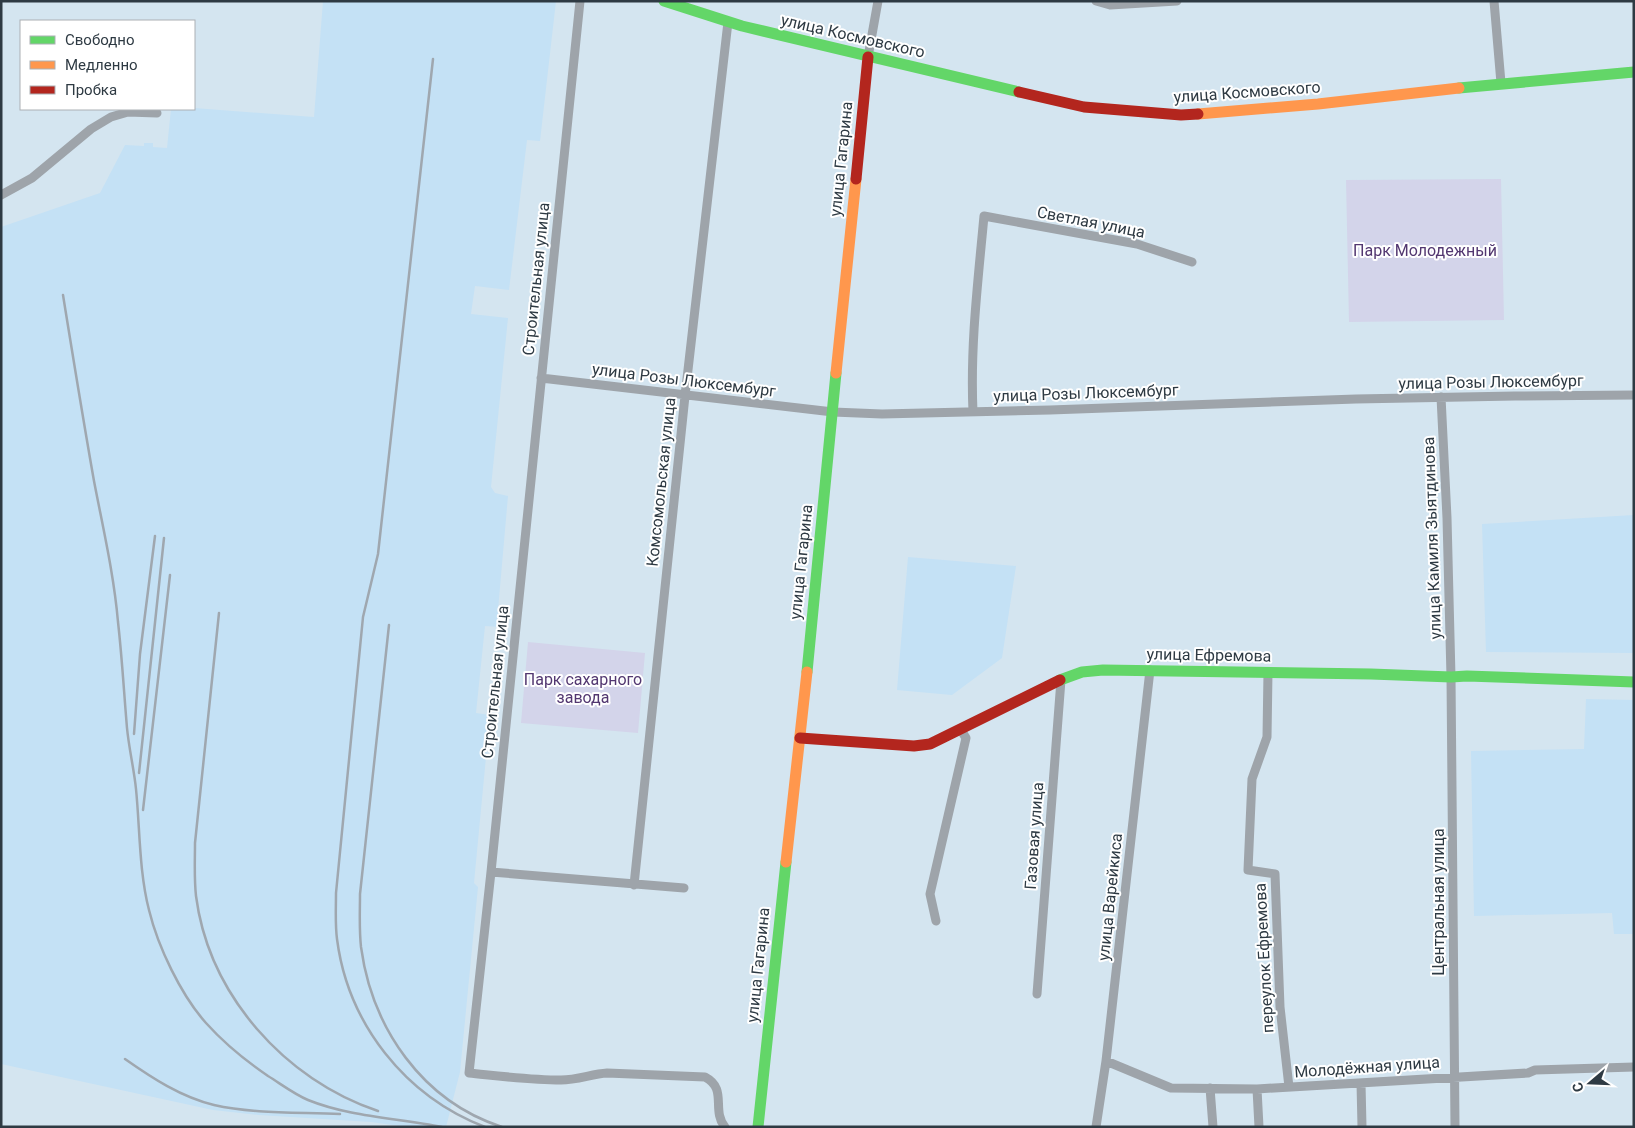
<svg xmlns="http://www.w3.org/2000/svg" width="1635" height="1128" font-family="Roboto,sans-serif">
  <style>
    .built { fill: #c4e1f5 }
    .green { fill: #d3d4ea }
    .lines { fill: none; stroke-linecap: round; stroke-linejoin: round }
    .street { stroke: #9ea4aa; stroke-width: 9 }
    .fast { stroke: #63d668; stroke-width: 11 }
    .slow { stroke: #ff974d; stroke-width: 11 }
    .jam { stroke: #b3261e; stroke-width: 11 }
    .rail { stroke: #9fa7af; stroke-width: 2.5 }
    .labels { text-anchor: middle; dominant-baseline: central; stroke-width: 4; stroke-linejoin: round; paint-order: stroke }
    .street-label { font-size: 16px; fill: #2e3a43; stroke: #fff }
    .park-label { font-size: 16px; fill: #523770; stroke: #fff }
  </style>
  <rect width="100%" height="100%" fill="#d4e5f0"/>
  <path class="built" d="M 323,1 L 556,1 L 540,141 L 527,140 L 509,290 L 475,286 L 471,314 L 508,318 L 491,487 L 495,493 L 508,496 L 498,610 L 501,611 L 499,627 L 485,626 L 476,713 L 490,715 L 474,883 L 478,887 L 460,1072 L 446,1127 L 407,1127 L 371,1122 L 259,1115 L 213,1110 L 1,1064 L 1,227 L 100,193 L 125,145 L 144,146 L 144,143 L 153,143 L 153,147 L 167,148 L 171,109 L 194,108 L 314,117 Z
    M 1634,515 L 1634,653 L 1486,652 L 1482,524 Z
    M 908,557 L 1016,566 L 1002,658 L 952,695 L 897,690 Z
    M 1586,699 L 1634,700 L 1634,934 L 1614,934 L 1612,913 L 1474,916 L 1471,751 L 1584,749 Z"/>
  <path class="green" d="M 1501,179 L 1504,320 L 1349,322 L 1346,180 Z
    M 528,642 L 645,653 L 638,733 L 521,723 Z"/>
  <g class="lines">
    <path class="street" d="M 580,1 L 491,872 L 469,1073 C 499,1076 530,1080 561,1080 C 577,1080 592,1074 607,1073 L 705,1077 C 728,1089 711,1110 725,1127
      M 1096,1 L 1110,5 L 1177,1
      M 1494,1 L 1501,83
      M 868,57 L 878,1
      M 1,195 L 32,178 L 91,129 L 111,117 L 128,112 L 157,113
      M 541,378 L 833,412 L 882,414 L 1050,410 L 1356,399 L 1515,396 L 1634,395
      M 1441,397 L 1447,518 L 1451,677 L 1455,1127
      M 973,412 C 970,346 978,281 984,216 L 1137,244 L 1192,262
      M 1268,672 L 1267,737 L 1252,779 L 1248,870 L 1275,874 L 1280,1007 L 1289,1087
      M 491,872 L 684,888
      M 634,885 L 685,396 L 728,22
      M 936,921 L 930,894 L 966,738 L 961,730
      M 1037,994 L 1061,680
      M 1106,1061 L 1171,1088 L 1257,1089 L 1528,1073 L 1535,1070 L 1634,1067
      M 1361,1083 L 1362,1127
      M 1210,1088 L 1213,1127
      M 1257,1089 L 1259,1127
      M 1096,1127 L 1106,1061 L 1150,670"/>
    <path class="fast" d="M 664,1 L 742,26 L 1019,92
      M 1459,88 L 1634,72
      M 807,672 L 836,373
      M 1060,680 L 1082,672 L 1103,670 L 1371,674 L 1451,677 L 1467,676 L 1634,682
      M 758,1127 L 786,862"/>
    <path class="slow" d="M 1198,114 L 1318,104 L 1459,88
      M 836,373 L 856,179
      M 786,862 L 807,672"/>
    <path class="jam" d="M 1019,92 L 1084,107 L 1181,115 L 1198,114
      M 856,179 L 868,57
      M 800,738 L 914,746 L 930,744 L 1060,680"/>
    <path class="rail" d="M 433,59 L 378,554 L 363,617 L 336,893 C 336,909 335,924 337,939 C 348,1024 405,1096 485,1127
      M 63,295 C 73,357 83,419 94,481 C 103,528 114,575 118,622 C 122,657 124,693 127,728 C 129,749 134,769 136,789 C 140,829 139,871 149,910 C 158,947 181,995 206,1023 C 224,1043 246,1061 268,1076 C 281,1084 294,1094 308,1100 C 350,1117 398,1118 442,1127
      M 219,613 L 195,843 C 195,861 194,878 196,896 C 209,995 285,1080 378,1111
      M 389,625 L 360,894 C 360,912 359,929 361,947 C 372,1028 422,1101 502,1127
      M 134,734 L 140,654 L 155,536
      M 139,773 L 164,538
      M 143,810 L 170,575
      M 125,1059 C 152,1078 181,1097 214,1105 C 254,1114 299,1112 340,1114"/>
  </g>
  <g class="labels">
    <g class="street-label">
      <text transform="translate(853 36) rotate(13)">улица Космовского</text>
      <text transform="translate(1247 92) rotate(-4)">улица Космовского</text>
      <text transform="translate(841 159) rotate(-84)">улица Гагарина</text>
      <text transform="translate(1091 222) rotate(11)">Светлая улица</text>
      <text transform="translate(536 279) rotate(-84)">Строительная улица</text>
      <text transform="translate(684 380) rotate(7)">улица Розы Люксембург</text>
      <text transform="translate(1491 382) rotate(-1)">улица Розы Люксембург</text>
      <text transform="translate(1086 393) rotate(-2)">улица Розы Люксембург</text>
      <text transform="translate(661 482) rotate(-84)">Комсомольская улица</text>
      <text transform="translate(1432 538) rotate(-92)">улица Камиля Зыятдинова</text>
      <text transform="translate(801 562) rotate(-84)">улица Гагарина</text>
      <text transform="translate(1209 655) rotate(1)">улица Ефремова</text>
      <text transform="translate(495 682) rotate(-84)">Строительная улица</text>
      <text transform="translate(1034 836) rotate(-86)">Газовая улица</text>
      <text transform="translate(1110 897) rotate(-84)">улица Варейкиса</text>
      <text transform="translate(1438 902) rotate(-90)">Центральная улица</text>
      <text transform="translate(1264 958) rotate(-93)">переулок Ефремова</text>
      <text transform="translate(758 965) rotate(-84)">улица Гагарина</text>
      <text transform="translate(1367 1067) rotate(-4)">Молодёжная улица</text>
    </g>
    <g class="park-label">
      <text x="1425" y="250">Парк Молодежный</text>
      <text x="583" y="679">Парк сахарного<tspan x="583" dy="18">завода</tspan></text>
    </g>
  </g>
  <rect width="1635" height="1128" fill="none" stroke="#2e3a43" stroke-width="5"/>
  <rect x="20" y="20" width="175" height="90" fill="#ffffff" stroke="#abb0b4"/>
  <rect x="30" y="36" width="25" height="8" fill="#63d668" stroke="#abb0b4"/>
  <text x="65" y="45" font-size="15" fill="#2e3a43">Свободно</text>
  <rect x="30" y="61" width="25" height="8" fill="#ff974d" stroke="#abb0b4"/>
  <text x="65" y="70" font-size="15" fill="#2e3a43">Медленно</text>
  <rect x="30" y="86" width="25" height="8" fill="#b3261e" stroke="#abb0b4"/>
  <text x="65" y="95" font-size="15" fill="#2e3a43">Пробка</text>
  <g transform="translate(1590 1083) rotate(251)" stroke="#ffffff" stroke-width="4" paint-order="stroke">
  <path d="M0-4L9 19L0 12L-9 19Z" fill="#2e3a43"/>
  <text y="-8" font-size="14" font-weight="bold" text-anchor="middle" fill="#2e3a43">С</text>
  </g>
</svg>
